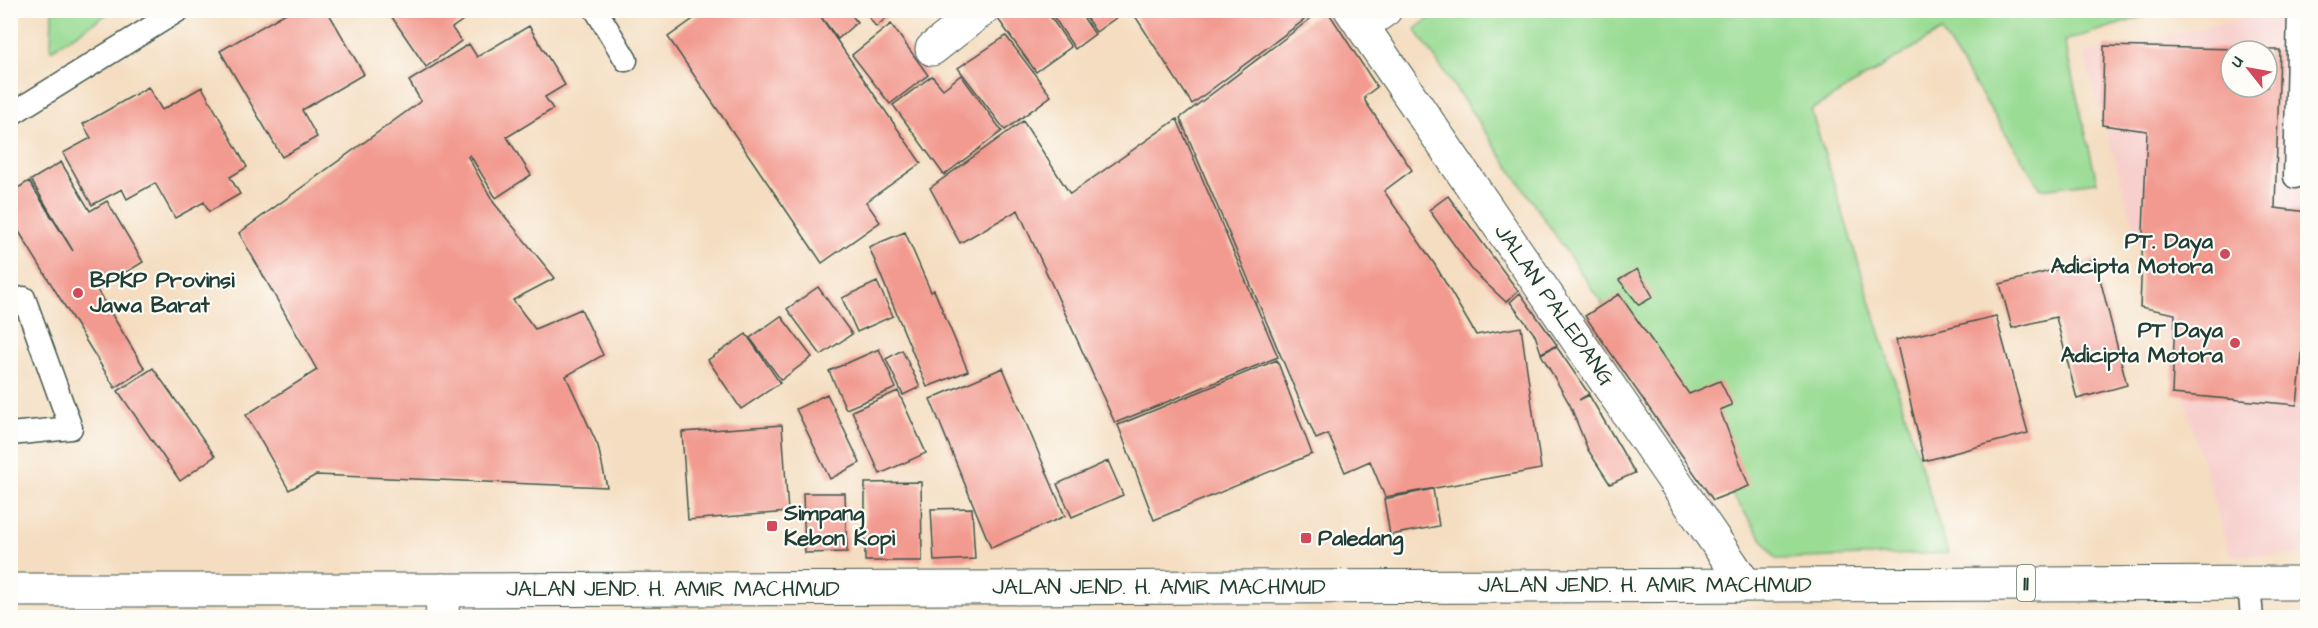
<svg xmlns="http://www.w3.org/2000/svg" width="2318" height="628" font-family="'Architects Daughter',sans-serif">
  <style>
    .built { fill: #f7d0cd; fill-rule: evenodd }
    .green { fill: #9adc94; stroke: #5c8c64; stroke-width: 1.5 }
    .building { fill: #f29a8f }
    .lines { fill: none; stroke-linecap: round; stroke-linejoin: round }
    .service-casing { stroke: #3f5549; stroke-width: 25 }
    .minor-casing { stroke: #3f5549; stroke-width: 35 }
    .tertiary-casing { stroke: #3f5549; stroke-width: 35 }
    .secondary-casing { stroke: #3f5549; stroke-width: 35 }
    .trunk-casing { stroke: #3f5549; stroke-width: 35 }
    .service { stroke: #fff; stroke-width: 22 }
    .minor { stroke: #fff; stroke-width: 33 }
    .tertiary { stroke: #fff; stroke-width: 33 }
    .secondary { stroke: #fff; stroke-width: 33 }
    .trunk { stroke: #fff; stroke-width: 33 }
    .poi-dot { fill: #d1495b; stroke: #fdfcf7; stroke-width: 2 }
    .labels { text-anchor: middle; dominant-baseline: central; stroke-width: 4.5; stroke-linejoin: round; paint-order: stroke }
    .shield { fill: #fdfcf7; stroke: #62766e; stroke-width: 1.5 }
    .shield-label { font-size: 21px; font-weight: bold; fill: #1f3d34 }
    .poi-label { font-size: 22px; font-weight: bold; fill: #1f3d34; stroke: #fdfcf7; text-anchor: start }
    .street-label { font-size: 22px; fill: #1f3d34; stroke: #fdfcf7 }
  </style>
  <rect width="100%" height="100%" fill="#fdfcf7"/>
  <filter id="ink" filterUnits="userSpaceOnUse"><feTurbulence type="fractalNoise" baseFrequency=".0167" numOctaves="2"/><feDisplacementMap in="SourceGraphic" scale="12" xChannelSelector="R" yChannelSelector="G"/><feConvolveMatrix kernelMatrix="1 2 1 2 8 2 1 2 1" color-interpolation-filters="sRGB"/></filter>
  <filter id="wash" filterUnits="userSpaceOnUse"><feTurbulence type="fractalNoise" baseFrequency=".008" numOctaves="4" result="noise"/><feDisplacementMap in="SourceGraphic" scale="24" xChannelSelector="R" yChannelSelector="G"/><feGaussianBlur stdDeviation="1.35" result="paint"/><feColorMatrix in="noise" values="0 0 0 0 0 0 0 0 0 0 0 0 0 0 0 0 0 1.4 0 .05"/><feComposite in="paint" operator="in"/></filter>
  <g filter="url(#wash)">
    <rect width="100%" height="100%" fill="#f4ddc0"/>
    <path class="built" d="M 2250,11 L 2307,11 L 2307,555 L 2230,556 L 2084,54 L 2250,17 ZM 2231,51 L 2267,51 L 2267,87 L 2231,87 Z"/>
    <path class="green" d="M 1440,10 L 2162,11 L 2064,41 L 2097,182 L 2041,189 L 1941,31 L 1811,110 L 1948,553 L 1776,559 L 1415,29 Z
      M 52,11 L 52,10 L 112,11 L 51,50 Z"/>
    <g id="blocks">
      <path class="building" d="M 291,10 L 327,10 L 364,74 L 302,110 L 317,137 L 282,157 L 220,51 Z
        M 387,10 L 477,10 L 452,28 L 461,41 L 426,67 Z
        M 706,10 L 848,10 L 857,22 L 838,39 L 821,17 L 921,163 L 866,202 L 880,222 L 822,263 L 668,37 Z
        M 864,10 L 895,10 L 876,27 Z
        M 996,10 L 1046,10 L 1071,47 L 1036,72 L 993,12 Z
        M 1049,10 L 1078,10 L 1095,34 L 1075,49 Z
        M 1081,10 L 1127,10 L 1096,32 Z
        M 1142,10 L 1296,10 L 1304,20 L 1192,104 L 1135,16 Z
        M 1322,10 L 1327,10 L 1377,87 L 1365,96 L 1365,101 L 1412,170 L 1384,191 L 1435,265 L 1476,335 L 1521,327 L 1541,469 L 1385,497 L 1370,461 L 1345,472 L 1328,434 L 1316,439 L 1180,118 Z
        M 891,24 L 928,75 L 890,104 L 852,55 Z
        M 529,26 L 565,85 L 545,97 L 553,109 L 507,137 L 531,175 L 496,198 L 470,155 L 468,157 L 494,203 L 555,278 L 513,300 L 535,329 L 581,309 L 603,355 L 566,376 L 598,446 L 607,487 L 316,475 L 289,490 L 246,415 L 317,370 L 239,233 L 421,101 L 409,81 L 469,44 L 477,57 Z
        M 1006,36 L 1051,96 L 1005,130 L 958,68 Z
        M 2104,46 L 2235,49 L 2235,51 L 2231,51 L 2231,87 L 2267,87 L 2267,50 L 2280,50 L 2275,208 L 2308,212 L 2308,296 L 2297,405 L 2172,394 L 2175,314 L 2140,307 L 2147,131 L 2102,125 Z
        M 961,75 L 1002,131 L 944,175 L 893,105 L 932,76 L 943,89 Z
        M 148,87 L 162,110 L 202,87 L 247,167 L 230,177 L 240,194 L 209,212 L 204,202 L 175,218 L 155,183 L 127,199 L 122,189 L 92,205 L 63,153 L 91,138 L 83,124 Z
        M 1177,119 L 1278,357 L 1115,423 L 1018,210 L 960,243 L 930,188 L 1023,121 L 1070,194 Z
        M 61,162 L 90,211 L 107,201 L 143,262 L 97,290 L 145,369 L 115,388 L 10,217 L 10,193 L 29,181 L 73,251 L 31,180 Z
        M 1448,196 L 1518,291 L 1506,302 L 1473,271 L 1429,210 Z
        M 905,232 L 931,292 L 934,290 L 968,371 L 927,387 L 869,247 Z
        M 2095,259 L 2127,385 L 2077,399 L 2056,317 L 2012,328 L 2000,284 Z
        M 1637,269 L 1653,297 L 1639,305 L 1619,280 Z
        M 877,282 L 893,316 L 857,332 L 842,298 Z
        M 818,287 L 852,334 L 821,355 L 787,309 Z
        M 1520,293 L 1557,345 L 1541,353 L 1535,335 L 1510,302 Z
        M 1619,294 L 1689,394 L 1720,381 L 1732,405 L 1720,410 L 1749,486 L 1713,500 L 1585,316 Z
        M 781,316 L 812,357 L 781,380 L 750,338 Z
        M 1996,316 L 2028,433 L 1924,461 L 1896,340 Z
        M 746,334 L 780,383 L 741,409 L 708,360 Z
        M 1556,346 L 1589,394 L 1579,400 L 1589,395 L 1635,473 L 1610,484 L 1588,450 L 1570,405 L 1541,354 Z
        M 879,349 L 896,388 L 846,409 L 829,371 Z
        M 902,350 L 920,387 L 903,395 L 886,359 Z
        M 1277,360 L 1312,454 L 1154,520 L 1118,425 Z
        M 153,368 L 215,456 L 180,481 L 118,391 Z
        M 1003,368 L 1065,516 L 991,548 L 930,399 Z
        M 898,391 L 926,453 L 880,474 L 852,411 Z
        M 827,394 L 860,463 L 830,479 L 796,409 Z
        M 782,425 L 788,512 L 688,520 L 682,432 Z
        M 1108,461 L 1123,495 L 1072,517 L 1057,484 Z
        M 921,482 L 922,561 L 865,561 L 865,483 Z
        M 1433,489 L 1439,526 L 1390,535 L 1384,499 Z
        M 803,493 L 845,493 L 847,552 L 805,553 Z
        M 972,508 L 975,559 L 934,561 L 931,509 Z"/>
    </g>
  </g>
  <g filter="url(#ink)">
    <use href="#blocks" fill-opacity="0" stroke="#3f5549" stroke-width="1.5"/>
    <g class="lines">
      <defs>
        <path id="service" d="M 596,10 L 626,60
          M 10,115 L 179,10
          M 2295,177 L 2299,10
          M 10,434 L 71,428 L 24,298
          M 2249,583 L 2252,618"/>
        <path id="minor" d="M 1362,26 L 1385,10
          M 932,49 L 982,10"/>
        <path id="tertiary" d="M 1351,10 L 1745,584"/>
        <path id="secondary" d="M 442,618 L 443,590"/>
        <path id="trunk" d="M 10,590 L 443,590 L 2308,583"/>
      </defs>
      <use href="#service" class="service-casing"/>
      <use href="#minor" class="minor-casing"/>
      <use href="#tertiary" class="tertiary-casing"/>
      <use href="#secondary" class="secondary-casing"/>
      <use href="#trunk" class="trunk-casing"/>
      <use href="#service" class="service"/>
      <use href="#minor" class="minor"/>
      <use href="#tertiary" class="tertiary"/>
      <use href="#secondary" class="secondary"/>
      <use href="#trunk" class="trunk"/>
    </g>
  </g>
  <g class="poi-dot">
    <circle cx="2225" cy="254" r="6"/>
    <circle cx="78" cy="293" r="6"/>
    <circle cx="2235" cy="343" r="6"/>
    <rect x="766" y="520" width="12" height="12" rx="3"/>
    <rect x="1300" y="532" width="12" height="12" rx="3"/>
  </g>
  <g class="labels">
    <rect class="shield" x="2017" y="565" width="18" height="36" rx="4.5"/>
    <g class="shield-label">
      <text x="2026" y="583">11</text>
    </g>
    <g class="poi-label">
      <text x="2213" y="241" text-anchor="end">PT. Daya<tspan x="2213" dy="25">Adicipta Motora</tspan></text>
      <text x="90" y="280">BPKP Provinsi<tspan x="90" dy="25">Jawa Barat</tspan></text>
      <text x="2223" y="330" text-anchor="end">PT Daya<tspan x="2223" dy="25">Adicipta Motora</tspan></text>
      <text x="784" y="513">Simpang<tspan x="784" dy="25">Kebon Kopi</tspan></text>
      <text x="1318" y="538">Paledang</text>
    </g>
    <g class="street-label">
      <text transform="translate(1554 305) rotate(55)">JALAN PALEDANG</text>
      <text x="1645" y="585">JALAN JEND. H. AMIR MACHMUD</text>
      <text x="1159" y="587">JALAN JEND. H. AMIR MACHMUD</text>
      <text x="673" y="589">JALAN JEND. H. AMIR MACHMUD</text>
    </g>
  </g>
  <rect width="2318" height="628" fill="none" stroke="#fdfcf7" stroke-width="36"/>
  <g transform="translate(2249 69) rotate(301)"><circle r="28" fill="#fdfcf7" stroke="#a4b0a9" stroke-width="1.5"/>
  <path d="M0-4.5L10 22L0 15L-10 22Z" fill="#d1495b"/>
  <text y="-9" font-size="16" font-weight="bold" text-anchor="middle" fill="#1f3d34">U</text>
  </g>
</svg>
